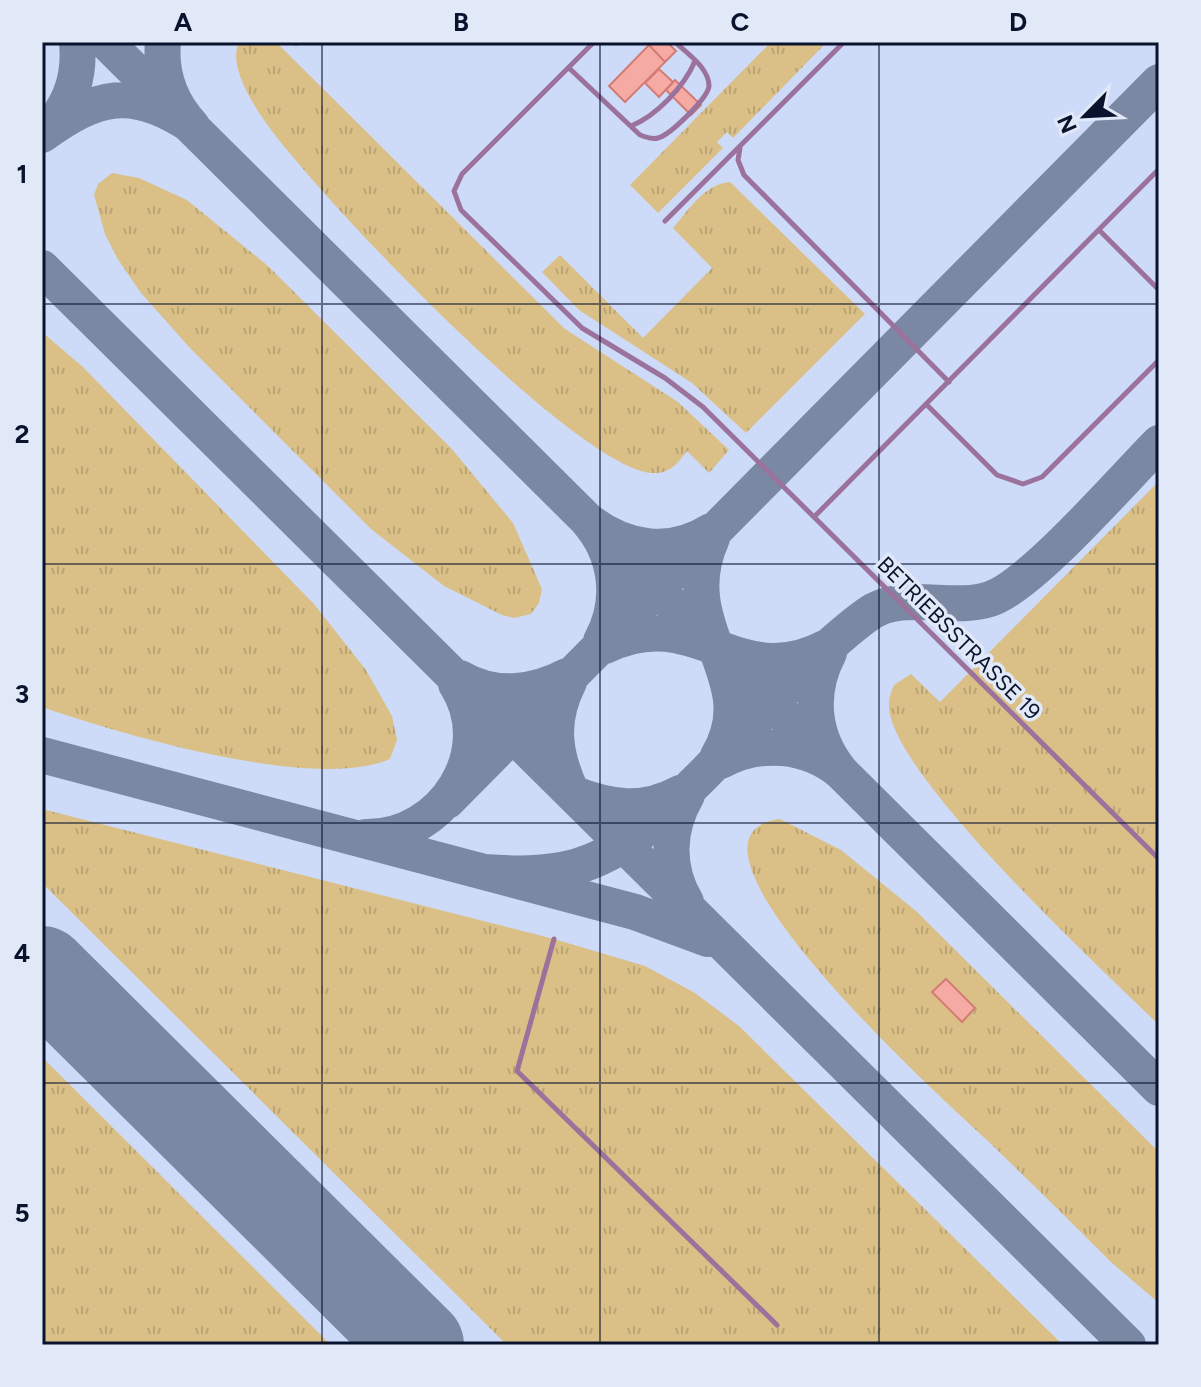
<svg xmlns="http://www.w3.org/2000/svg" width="1201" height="1387" font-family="Figtree,sans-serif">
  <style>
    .grass { fill: url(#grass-tufts) }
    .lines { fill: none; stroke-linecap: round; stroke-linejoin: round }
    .taxiway { stroke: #7b88a4; stroke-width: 36 }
    .runway { stroke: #7b88a4; stroke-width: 92 }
    .building { fill: #f5aaa3; stroke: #d37c75; stroke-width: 2 }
    .service { stroke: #9b729c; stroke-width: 5 }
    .grid { fill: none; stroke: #09132d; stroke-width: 2; stroke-opacity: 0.55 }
    .labels { text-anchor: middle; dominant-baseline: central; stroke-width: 7; stroke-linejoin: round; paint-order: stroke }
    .street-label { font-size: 22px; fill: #09132d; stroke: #e1e8f7 }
    .neatline { fill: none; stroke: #09132d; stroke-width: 3 }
    .grid-label { font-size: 26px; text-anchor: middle; font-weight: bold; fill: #09132d }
  </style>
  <defs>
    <pattern id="grass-tufts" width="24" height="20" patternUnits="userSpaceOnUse" patternTransform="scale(2)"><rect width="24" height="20" fill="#dac087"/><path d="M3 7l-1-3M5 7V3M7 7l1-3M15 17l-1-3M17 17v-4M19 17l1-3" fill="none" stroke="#baa475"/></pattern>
  </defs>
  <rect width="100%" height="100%" fill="#cddbf9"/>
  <path class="grass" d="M 239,42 L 276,42 L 565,329 L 678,402 L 729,450 L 709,473 L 687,451 C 678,463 670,474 653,473 C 577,470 311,189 264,120 C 251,101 228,65 239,42 Z
    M 771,42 L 827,42 L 733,138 L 727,132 L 717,142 L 723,148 L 658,213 L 630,185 Z
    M 112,173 L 139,178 L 187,200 L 268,266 L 451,448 L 513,523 L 542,589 L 539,603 L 531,614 L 514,618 L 502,615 L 444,586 L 371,529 L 190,348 L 141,293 L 117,258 L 105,234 L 94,195 L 98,184 Z
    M 730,182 L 865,314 L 746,433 L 692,383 L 579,310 L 542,272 L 560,255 L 643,338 L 712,268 L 673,228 C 689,210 704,184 730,182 Z
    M 42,332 L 83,367 L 314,604 L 366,670 L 392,716 L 397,740 L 390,759 C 315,792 120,734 42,707 Z
    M 1159,481 L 1159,1025 C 1107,974 884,769 889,703 C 889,697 892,690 894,685 L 911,674 L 940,702 Z
    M 42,809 L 554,939 L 645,966 L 695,993 L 739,1026 L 1063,1345 L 507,1345 L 42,883 Z
    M 780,819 L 841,850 L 916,911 L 1159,1152 L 1159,1303 L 1113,1264 C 1071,1222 1029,1181 987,1140 C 957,1112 648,836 780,819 Z
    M 42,1057 L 331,1345 L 42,1345 Z"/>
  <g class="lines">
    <path class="taxiway" d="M 106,42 L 1159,1088
      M 51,126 C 72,101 80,75 77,42
      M 42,135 C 97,95 132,86 192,126 C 170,102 160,74 163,42
      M 42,268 L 1128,1345
      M 712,538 C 671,629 765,677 718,756
      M 601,641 C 623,601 617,554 587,520 C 624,549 670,557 711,531
      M 605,646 C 698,601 736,695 827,647
      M 460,678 C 494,698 533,694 567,676
      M 569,682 C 549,721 554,755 572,793 C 610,808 643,813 680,793
      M 42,755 L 635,912 L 708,939
      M 721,761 C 760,740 807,744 841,772 C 812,737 808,693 829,653
      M 447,801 L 1159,82
      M 366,837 C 443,838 499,751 456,684
      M 484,872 C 515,874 545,875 575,867 C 630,851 667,811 706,772 C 755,722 811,656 867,615 C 902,589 951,612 990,599 C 1031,586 1124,478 1159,443
      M 686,902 C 666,868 667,829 687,795"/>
    <path class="runway" d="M 42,972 L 418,1345"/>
  </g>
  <path class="building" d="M 652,42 L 667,42 L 676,51 L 665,62 L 649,45 Z
    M 649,45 L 665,62 L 625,102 L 609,86 Z
    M 659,69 L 673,82 L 659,97 L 645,83 Z
    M 675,80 L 701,105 L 691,115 L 666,90 Z
    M 946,979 L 975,1008 L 962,1022 L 932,992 Z"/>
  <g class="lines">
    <path class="service" d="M 594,42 L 462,174 L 454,191 L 461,210 L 582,328 L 665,378 L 703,407 L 1159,859
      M 296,43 L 297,42
      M 569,68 L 640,135 C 646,137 651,140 658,138 C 670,135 708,98 709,86 C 709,68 687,53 675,42
      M 631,126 C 656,116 684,87 695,61
      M 740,148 L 738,160 L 744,175 L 949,382
      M 665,221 L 844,42
      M 1099,230 L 1159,290
      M 926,404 L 997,475 L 1023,484 L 1042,477 L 1159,360
      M 814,517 L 1159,169
      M 554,939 L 517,1071 L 777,1325"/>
  </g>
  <path class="grid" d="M 322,42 L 322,1345M 600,42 L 600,1345M 879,42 L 879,1345M 42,304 L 1159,304M 42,564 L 1159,564M 42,823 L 1159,823M 42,1083 L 1159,1083"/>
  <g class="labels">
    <g class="street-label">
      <text transform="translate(959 638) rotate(45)">BETRIEBSSTRASSE 19</text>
    </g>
  </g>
  <rect width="1201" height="1387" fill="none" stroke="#e1e8f7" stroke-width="88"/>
  <g transform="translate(1085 116) rotate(246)" stroke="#e1e8f7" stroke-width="6" paint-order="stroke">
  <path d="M0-6L14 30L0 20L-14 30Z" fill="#09132d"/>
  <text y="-12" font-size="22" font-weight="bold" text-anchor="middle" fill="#09132d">N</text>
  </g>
  <rect x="44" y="44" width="1113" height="1299" class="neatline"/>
  <g class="grid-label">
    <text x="183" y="31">A</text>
    <text x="461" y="31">B</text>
    <text x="740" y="31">C</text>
    <text x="1018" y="31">D</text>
    <text x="22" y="183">1</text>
    <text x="22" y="443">2</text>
    <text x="22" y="703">3</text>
    <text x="22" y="962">4</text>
    <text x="22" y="1222">5</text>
  </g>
</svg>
